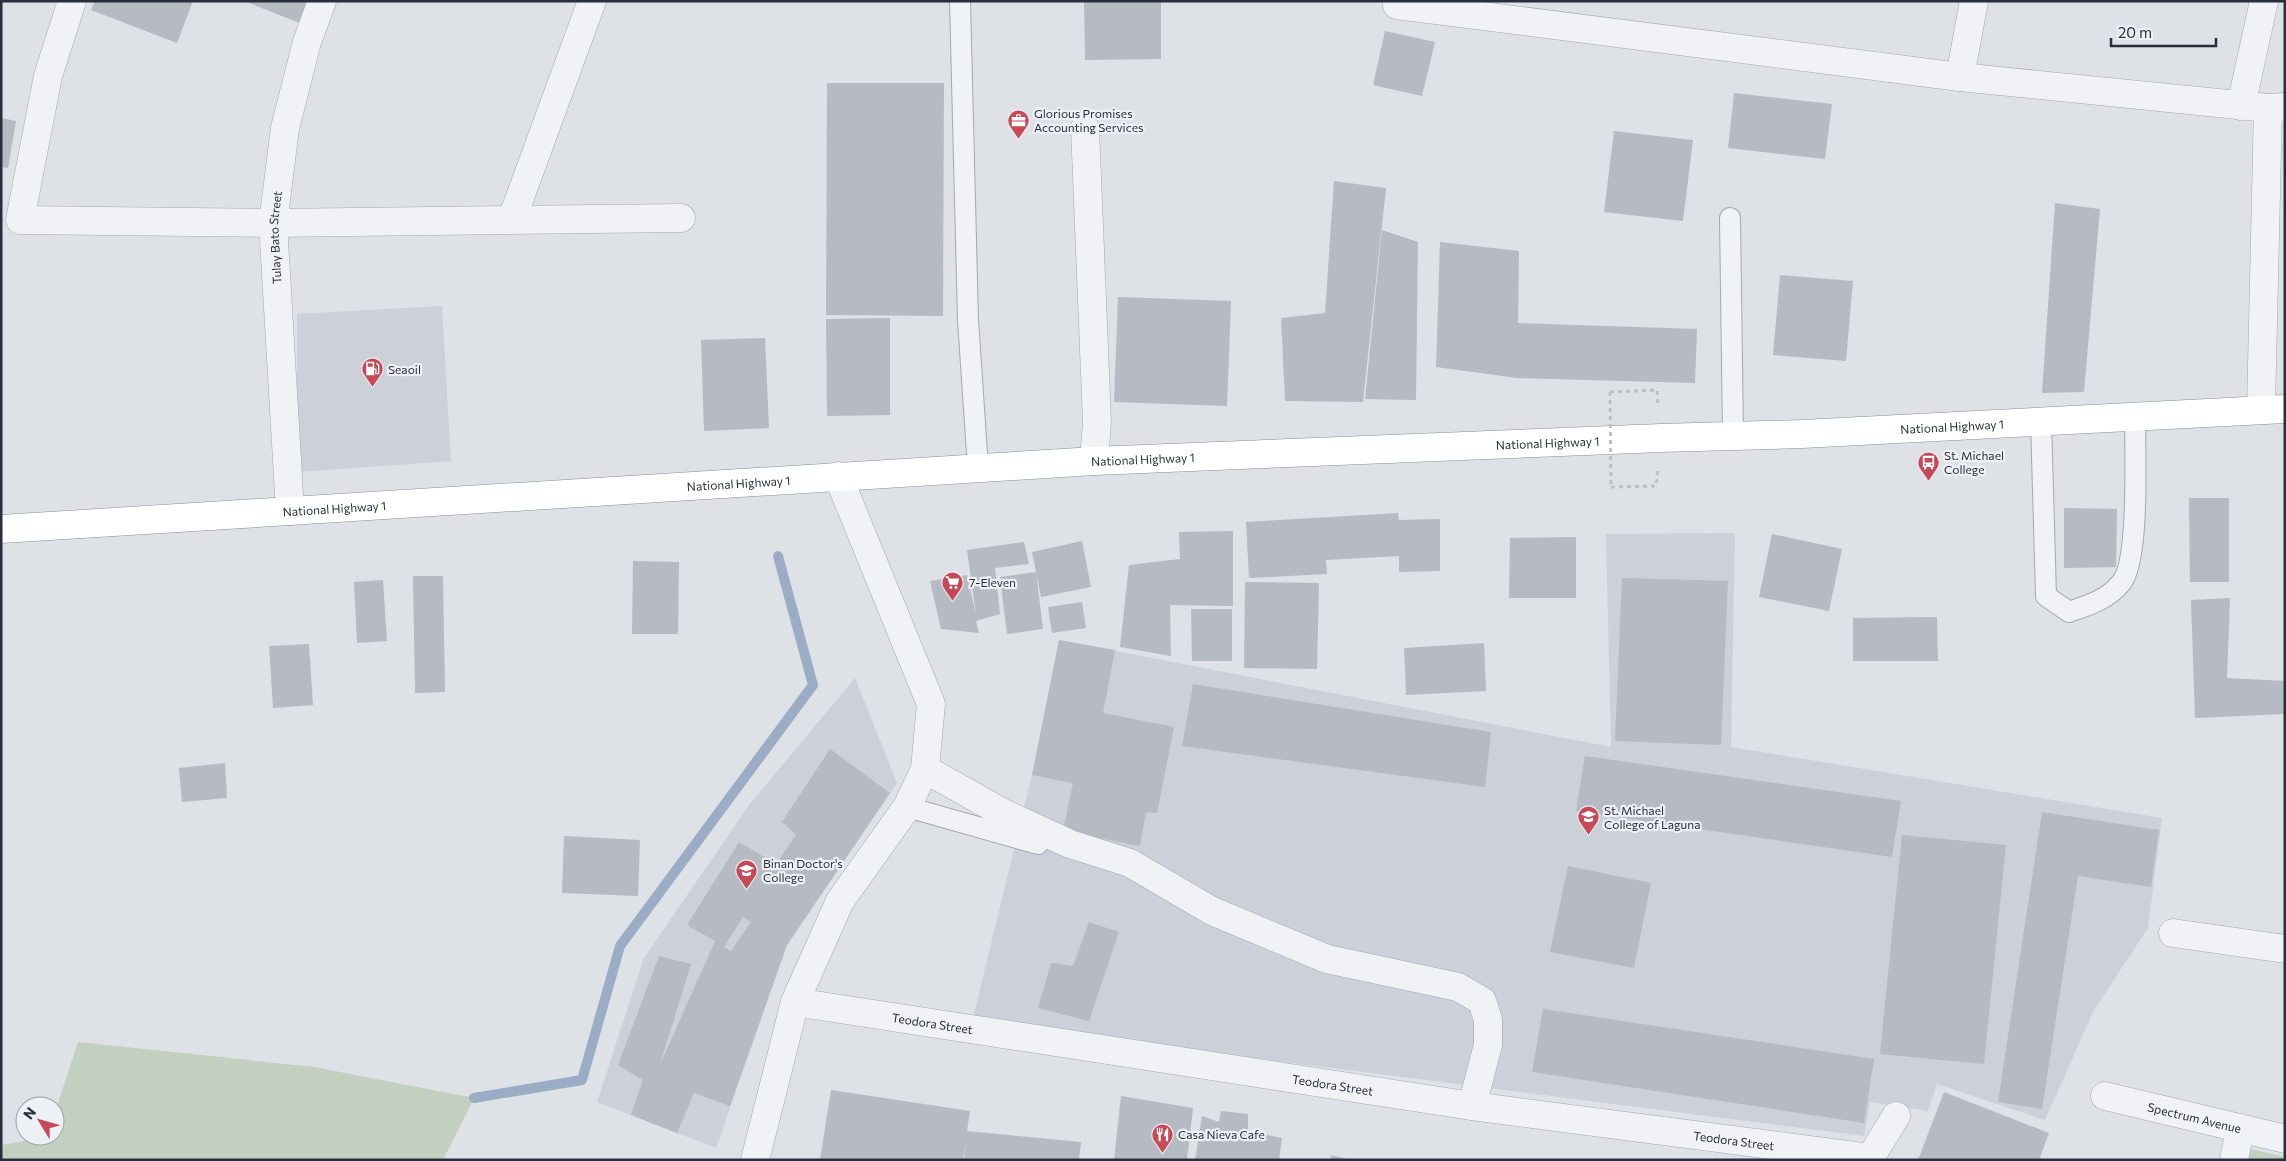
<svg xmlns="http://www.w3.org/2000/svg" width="2286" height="1161" font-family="Commissioner,sans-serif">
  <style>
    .built { fill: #ccd0d8 }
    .green { fill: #c3d0bf }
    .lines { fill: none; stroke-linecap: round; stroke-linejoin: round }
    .stream { stroke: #9badc5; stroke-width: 10 }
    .building { fill: #b5bac3; fill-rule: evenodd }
    .lane-casing { stroke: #a4a8b0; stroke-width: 22 }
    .street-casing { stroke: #a4a8b0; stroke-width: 29 }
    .highway-casing { stroke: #868e9c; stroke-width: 29 }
    .path { stroke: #bcbfc5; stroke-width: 3; stroke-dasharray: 4 4; stroke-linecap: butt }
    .lane { stroke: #f0f2f5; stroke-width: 20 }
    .street { stroke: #f0f2f5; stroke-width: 28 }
    .highway { stroke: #fff; stroke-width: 28 }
    .path-bridge { stroke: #bcbfc5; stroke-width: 3; stroke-dasharray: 4 4; stroke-linecap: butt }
    .labels { text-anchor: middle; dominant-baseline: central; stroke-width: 4.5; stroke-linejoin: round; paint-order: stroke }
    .poi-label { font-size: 12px; fill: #282e3c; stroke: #edf0f4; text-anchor: start }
    .street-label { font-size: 12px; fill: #282e3c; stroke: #edf0f4 }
  </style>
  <rect width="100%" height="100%" fill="#dee1e6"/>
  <path class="built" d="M 442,306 L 451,461 L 297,472 L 297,314 Z
    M 1735,533 L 1731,747 L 2162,818 L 2148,928 L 2094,1010 L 2045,1120 L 1937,1084 L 1928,1111 L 1870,1102 L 1864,1136 L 972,1022 L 1032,775 L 1059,640 L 1611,747 L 1606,534 Z
    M 855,678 L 897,783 L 787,945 L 716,1148 L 597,1102 L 644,958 L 749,805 Z"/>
  <path class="green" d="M 78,1042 L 314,1067 L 474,1098 L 443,1160 L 1,1160 L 1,1145 L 55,1136 L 55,1112 Z
    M 2246,1148 L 2285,1157 L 2285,1160 L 2243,1160 Z"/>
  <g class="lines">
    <path class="stream" d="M 474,1098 L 582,1080 L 620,946 L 813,685 L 778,556"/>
  </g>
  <path class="building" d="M 95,1 L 193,1 L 177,43 L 91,10 Z
    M 244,1 L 310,1 L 302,24 Z
    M 1084,1 L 1161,1 L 1161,59 L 1085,60 Z
    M 1385,31 L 1435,42 L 1422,96 L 1373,85 Z
    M 827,83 L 944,83 L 943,316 L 826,315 Z
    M 1734,93 L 1832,104 L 1825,159 L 1728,148 Z
    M 1,118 L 16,121 L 8,168 L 1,167 Z
    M 1614,131 L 1693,140 L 1683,221 L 1604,212 Z
    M 1334,181 L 1386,188 L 1363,402 L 1285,401 L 1281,318 L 1325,313 Z
    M 2055,203 L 2100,209 L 2084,392 L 2042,393 Z
    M 1382,230 L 1418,242 L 1416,400 L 1365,399 Z
    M 1440,242 L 1519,251 L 1518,323 L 1697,329 L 1695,383 L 1517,378 L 1436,367 Z
    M 1780,275 L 1853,281 L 1846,361 L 1773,355 Z
    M 1118,297 L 1231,301 L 1227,406 L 1114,402 Z
    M 890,318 L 890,415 L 827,416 L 826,319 Z
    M 765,338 L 769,428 L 704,431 L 701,340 Z
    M 2189,498 L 2229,498 L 2229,582 L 2190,582 Z
    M 2064,508 L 2117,509 L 2116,567 L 2064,568 Z
    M 1398,513 L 1399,520 L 1440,519 L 1440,571 L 1399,572 L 1399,556 L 1326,560 L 1327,574 L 1249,578 L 1246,522 Z
    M 1233,531 L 1233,606 L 1170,605 L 1171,656 L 1120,647 L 1129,565 L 1180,559 L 1179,532 Z
    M 1772,534 L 1842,549 L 1829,611 L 1759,597 Z
    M 1576,537 L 1576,598 L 1509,598 L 1510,538 Z
    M 1082,541 L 1091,587 L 1041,597 L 1032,552 Z
    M 1024,542 L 1029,564 L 995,568 L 1000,614 L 976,621 L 979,633 L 941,629 L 930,581 L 967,575 L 976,615 L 967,550 Z
    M 633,561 L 679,562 L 678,634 L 632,634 Z
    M 1036,572 L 1043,629 L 1007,634 L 1000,577 Z
    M 413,576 L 443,576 L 445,692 L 415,693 Z
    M 1622,578 L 1728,581 L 1721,745 L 1615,741 Z
    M 383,580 L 387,641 L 357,643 L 354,582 Z
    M 1245,582 L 1319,583 L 1317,669 L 1244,668 Z
    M 2230,598 L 2227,678 L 2285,681 L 2285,714 L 2195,718 L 2191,600 Z
    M 1082,602 L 1086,628 L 1052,633 L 1048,607 Z
    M 1191,609 L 1232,609 L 1232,661 L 1192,661 Z
    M 1937,617 L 1938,661 L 1853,661 L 1853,618 Z
    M 1059,640 L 1115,650 L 1103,713 L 1174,727 L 1157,813 L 1146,812 L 1140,846 L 1063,831 L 1073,783 L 1032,775 Z
    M 1484,643 L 1486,691 L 1406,695 L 1404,648 Z
    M 309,644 L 313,705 L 273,708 L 269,646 Z
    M 1193,684 L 1491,732 L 1485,787 L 1182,746 Z
    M 830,749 L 890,793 L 787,945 L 730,1106 L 694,1093 L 677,1133 L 631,1115 L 643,1080 L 618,1065 L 659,956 L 691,964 L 659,1067 L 715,941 L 687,925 L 739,842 L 776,864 L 796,835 L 782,822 ZM 743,917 L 761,928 L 751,922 L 731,951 L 724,947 Z
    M 1585,756 L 1901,801 L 1892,857 L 1576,811 Z
    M 225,763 L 227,798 L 182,802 L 179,768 Z
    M 2042,812 L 2159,830 L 2151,887 L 2078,876 L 2042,1109 L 1998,1102 Z
    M 1902,835 L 2006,845 L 1984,1064 L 1880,1054 Z
    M 564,836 L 640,840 L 638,896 L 562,893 Z
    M 1568,866 L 1651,883 L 1634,968 L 1550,952 Z
    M 1089,922 L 1119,932 L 1089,1021 L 1038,1008 L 1051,963 L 1073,966 Z
    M 1543,1009 L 1874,1059 L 1864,1123 L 1532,1072 Z
    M 831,1090 L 970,1111 L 967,1131 L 1081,1142 L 1079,1160 L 964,1160 L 966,1142 L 963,1160 L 820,1160 Z
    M 1944,1092 L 2049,1133 L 2039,1160 L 1918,1160 Z
    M 1121,1096 L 1193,1108 L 1187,1160 L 1114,1160 Z
    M 1221,1111 L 1248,1114 L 1248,1131 L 1282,1138 L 1279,1160 L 1195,1160 L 1202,1116 L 1219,1122 Z
    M 1331,1155 L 1347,1159 L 1347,1160 L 1330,1160 Z"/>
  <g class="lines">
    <defs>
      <path id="lane" d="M 960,1 L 968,320 L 978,468
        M 1730,218 L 1733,435
        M 2041,421 L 2046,596 L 2069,612 C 2089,605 2107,600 2121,583 C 2140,562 2135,450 2135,417
        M 907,807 L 1038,844"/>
      <g id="street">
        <path d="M 72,1 L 48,76 L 20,220 L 273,223 L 681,218"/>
        <path d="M 1397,5 L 1960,77 L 2268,108 L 2285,107"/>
        <path d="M 1960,77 L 1974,1"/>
        <path d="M 2241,106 L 2264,1"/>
        <path d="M 1085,128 L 1097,422 L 1094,461"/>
        <path d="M 512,219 L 592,1"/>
        <path d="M 2261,409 L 2268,108"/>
        <path id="s1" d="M 290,511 L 273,223 L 285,128 L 307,42 L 322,1"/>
        <path d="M 925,769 L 1003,813 L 1070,844 L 1130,863 L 1212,911 L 1327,959 L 1458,987 L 1482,1001 L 1488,1020 L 1488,1045 L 1472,1106"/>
        <path d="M 2173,933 L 2285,949"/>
        <path id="s2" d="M 795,1002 L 1472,1106 L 1870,1158"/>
        <path id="s3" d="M 2105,1096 L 2285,1139"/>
        <path d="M 755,1160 L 795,1002 L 840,901 L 907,807 L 925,769 L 931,704 L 838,476"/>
        <path d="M 1869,1160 L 1896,1116"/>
        <path d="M 2234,1160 L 2240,1128"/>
      </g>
      <g id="highway">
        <path id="s4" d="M 1,529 L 1094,461 L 1661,438 L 1802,434 L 2285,409"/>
      </g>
    </defs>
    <use href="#lane" class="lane-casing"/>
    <use href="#street" class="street-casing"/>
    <use href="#highway" class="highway-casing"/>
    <path class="path" d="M 1610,392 L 1657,390 L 1658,406
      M 1611,487 L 1656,486 L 1658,469"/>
    <use href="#lane" class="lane"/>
    <use href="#street" class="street"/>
    <use href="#highway" class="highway"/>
    <path class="path-bridge" d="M 1610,392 L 1611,487"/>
  </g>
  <defs>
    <symbol id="office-pin" viewBox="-11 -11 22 30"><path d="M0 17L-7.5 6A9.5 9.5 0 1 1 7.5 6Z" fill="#c54956" stroke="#edf0f4"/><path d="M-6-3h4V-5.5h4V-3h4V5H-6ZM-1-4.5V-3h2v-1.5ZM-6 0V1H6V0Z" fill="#fff"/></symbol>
    <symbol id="fuel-pin" viewBox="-11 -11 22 30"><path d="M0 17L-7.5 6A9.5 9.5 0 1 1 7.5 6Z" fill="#c54956" stroke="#edf0f4"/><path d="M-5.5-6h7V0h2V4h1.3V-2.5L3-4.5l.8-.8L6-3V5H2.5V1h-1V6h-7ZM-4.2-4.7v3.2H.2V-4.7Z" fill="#fff"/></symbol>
    <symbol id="bus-pin" viewBox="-11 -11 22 30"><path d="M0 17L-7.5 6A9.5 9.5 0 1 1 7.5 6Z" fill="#c54956" stroke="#edf0f4"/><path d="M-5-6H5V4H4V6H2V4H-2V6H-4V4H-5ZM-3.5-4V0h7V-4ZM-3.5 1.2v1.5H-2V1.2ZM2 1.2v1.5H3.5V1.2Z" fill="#fff"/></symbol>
    <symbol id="supermarket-pin" viewBox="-11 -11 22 30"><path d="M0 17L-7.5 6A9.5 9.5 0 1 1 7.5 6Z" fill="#c54956" stroke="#edf0f4"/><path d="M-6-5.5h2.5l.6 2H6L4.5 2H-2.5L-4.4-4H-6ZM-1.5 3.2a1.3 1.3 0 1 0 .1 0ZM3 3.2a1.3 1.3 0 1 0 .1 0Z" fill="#fff"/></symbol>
    <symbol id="university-pin" viewBox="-11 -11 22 30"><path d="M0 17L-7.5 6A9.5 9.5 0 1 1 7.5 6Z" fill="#c54956" stroke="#edf0f4"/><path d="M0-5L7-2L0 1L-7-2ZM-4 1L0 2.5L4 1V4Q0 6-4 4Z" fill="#fff"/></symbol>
    <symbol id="restaurant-pin" viewBox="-11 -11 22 30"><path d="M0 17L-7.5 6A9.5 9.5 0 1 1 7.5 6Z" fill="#c54956" stroke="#edf0f4"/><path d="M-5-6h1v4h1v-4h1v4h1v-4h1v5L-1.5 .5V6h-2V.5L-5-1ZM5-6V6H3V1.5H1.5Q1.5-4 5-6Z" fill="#fff"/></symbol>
  </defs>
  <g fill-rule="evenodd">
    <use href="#office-pin" x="1006" y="108" width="25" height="34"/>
    <use href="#fuel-pin" x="360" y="356" width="25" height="34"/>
    <use href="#bus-pin" x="1916" y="450" width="25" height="34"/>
    <use href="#supermarket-pin" x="940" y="570" width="25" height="34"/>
    <use href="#university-pin" x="1576" y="804" width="25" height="34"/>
    <use href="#university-pin" x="734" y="858" width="25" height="34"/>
    <use href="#restaurant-pin" x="1150" y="1122" width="25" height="34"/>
  </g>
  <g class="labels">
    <g class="poi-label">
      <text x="1034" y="113">Glorious Promises<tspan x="1034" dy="14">Accounting Services</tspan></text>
      <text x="388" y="369">Seaoil</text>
      <text x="1944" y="455">St. Michael<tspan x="1944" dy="14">College</tspan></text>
      <text x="969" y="582">7-Eleven</text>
      <text x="1604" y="810">St. Michael<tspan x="1604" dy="14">College of Laguna</tspan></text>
      <text x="763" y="863">Binan Doctor's<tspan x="763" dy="14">College</tspan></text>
      <text x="1178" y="1134">Casa Nieva Cafe</text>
    </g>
    <g class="street-label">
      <text stroke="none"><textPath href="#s1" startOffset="274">Tulay Bato Street</textPath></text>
      <text stroke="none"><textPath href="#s4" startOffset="1954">National Highway 1</textPath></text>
      <text stroke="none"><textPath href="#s4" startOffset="1549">National Highway 1</textPath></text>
      <text stroke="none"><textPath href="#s4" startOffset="1144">National Highway 1</textPath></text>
      <text stroke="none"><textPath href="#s4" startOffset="739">National Highway 1</textPath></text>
      <text stroke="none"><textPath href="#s4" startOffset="334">National Highway 1</textPath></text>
      <text stroke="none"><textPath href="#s2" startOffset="139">Teodora Street</textPath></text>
      <text stroke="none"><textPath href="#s2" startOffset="544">Teodora Street</textPath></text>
      <text stroke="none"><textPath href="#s3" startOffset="92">Spectrum Avenue</textPath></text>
      <text stroke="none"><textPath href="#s2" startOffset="949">Teodora Street</textPath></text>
    </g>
  </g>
  <rect width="2286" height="1161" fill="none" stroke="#282e3c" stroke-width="5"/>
  <g transform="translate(40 1121) rotate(307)"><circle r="24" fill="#edf0f4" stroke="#9ea2aa"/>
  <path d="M0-4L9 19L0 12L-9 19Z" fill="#c54956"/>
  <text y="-8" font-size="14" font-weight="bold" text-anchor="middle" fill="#282e3c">N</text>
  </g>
  <path d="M2111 38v8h105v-8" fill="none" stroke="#282e3c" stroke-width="2.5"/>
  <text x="2118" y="38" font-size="15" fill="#282e3c" stroke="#edf0f4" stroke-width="4" paint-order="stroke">20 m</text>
</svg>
